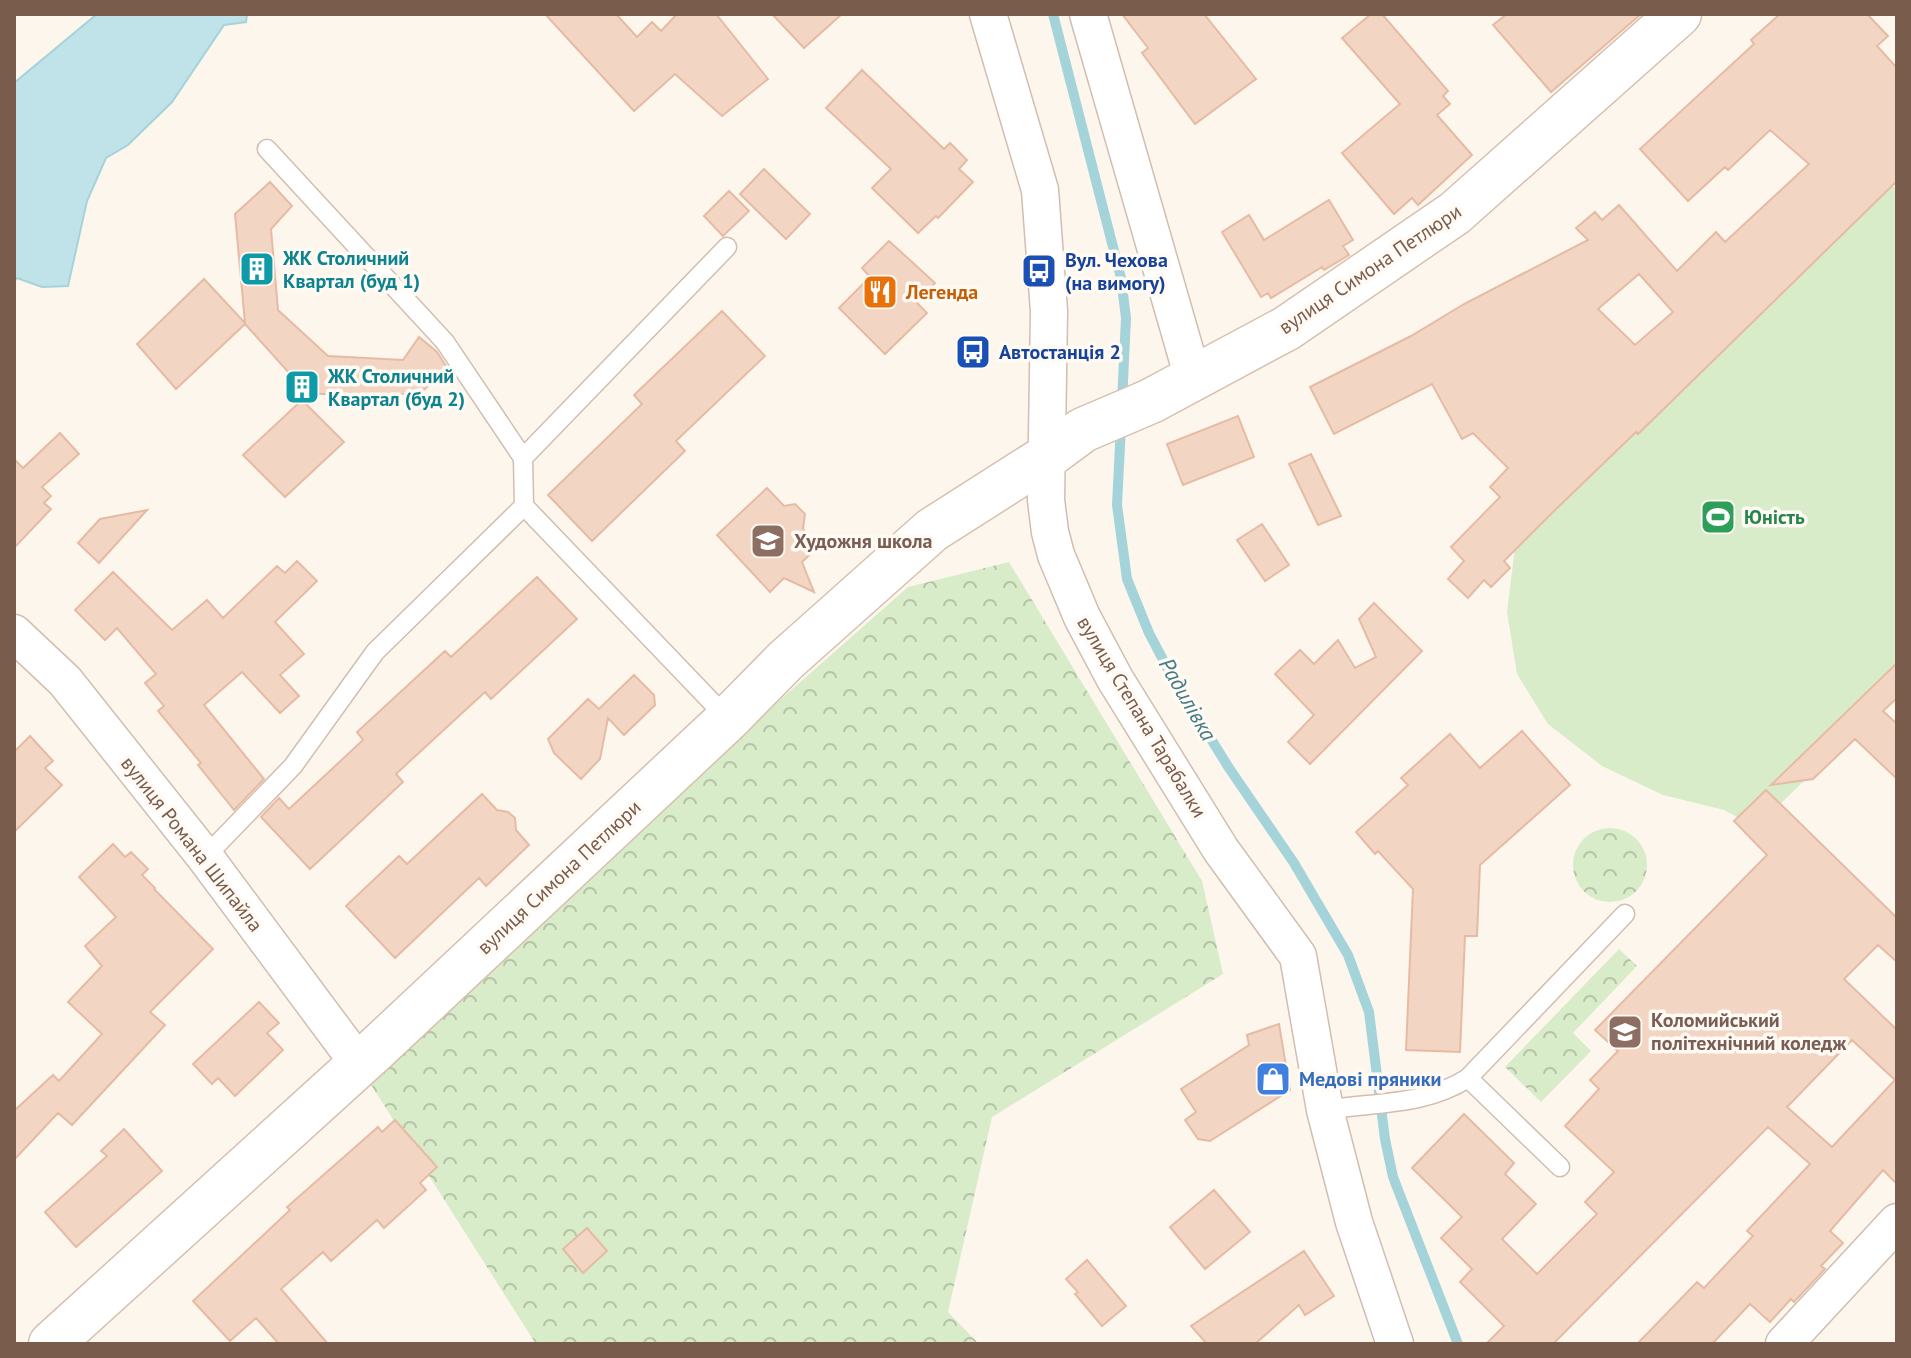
<svg xmlns="http://www.w3.org/2000/svg" width="1911" height="1358" font-family="'PT Sans',sans-serif">
  <style>
    .park { fill: url(#park-crowns) }
    .pitch { fill: #d8ecc9 }
    .water { fill: #bfe3e8; stroke: #a5d3da; stroke-width: 2 }
    .lines { fill: none; stroke-linecap: round; stroke-linejoin: round }
    .stream { stroke: #a5d3da; stroke-width: 10 }
    .building { fill: #f3d5c3; stroke: #e6bba3; stroke-width: 2; fill-rule: evenodd }
    .lane-casing { stroke: #d1beb0; stroke-width: 21 }
    .street-casing { stroke: #d1beb0; stroke-width: 39 }
    .secondary-casing { stroke: #d6c0b0; stroke-width: 47 }
    .lane { stroke: #fff; stroke-width: 18 }
    .street { stroke: #fff; stroke-width: 36 }
    .secondary { stroke: #fff; stroke-width: 44 }
    .labels { text-anchor: middle; dominant-baseline: central; stroke-width: 7; stroke-linejoin: round; paint-order: stroke }
    .culture-label { font-size: 20px; font-weight: bold; fill: #0d838f; stroke: #fffaf3; text-anchor: start }
    .transit-label { font-size: 20px; font-weight: bold; fill: #164399; stroke: #fffaf3; text-anchor: start }
    .street-label { font-size: 20px; fill: #7a5c4d; stroke: #fffaf3 }
    .food-label { font-size: 20px; font-weight: bold; fill: #c56008; stroke: #fffaf3; text-anchor: start }
    .leisure-label { font-size: 20px; font-weight: bold; fill: #27864d; stroke: #fffaf3; text-anchor: start }
    .education-label { font-size: 20px; font-weight: bold; fill: #785e54; stroke: #fffaf3; text-anchor: start }
    .shop-label { font-size: 20px; font-weight: bold; fill: #366cbe; stroke: #fffaf3; text-anchor: start }
    .water-label { font-size: 22px; font-style: italic; fill: #437c86; stroke: #fffaf3 }
  </style>
  <defs>
    <pattern id="park-crowns" width="20" height="18" patternUnits="userSpaceOnUse" patternTransform="scale(2)"><rect width="20" height="18" fill="#d8ecc9"/><path d="M2 6a3 3 0 1 1 6 0M12 15a3 3 0 1 1 6 0" fill="none" stroke="#b4c2a5"/></pattern>
  </defs>
  <rect width="100%" height="100%" fill="#fdf6ec"/>
  <path class="park" d="M 1009,562 L 1202,881 L 1223,974 L 992,1117 L 948,1312 L 979,1344 L 536,1344 L 361,1069 L 908,587 Z
    M1573 865a37 37 0 1 1 74 0a37 37 0 1 1-74 0Z
    M 1619,949 L 1637,966 L 1573,1033 L 1591,1051 L 1541,1102 L 1505,1067 Z"/>
  <path class="pitch" d="M 1867,162 L 1897,190 L 1897,692 L 1756,827 L 1724,810 L 1663,795 L 1602,766 L 1548,724 L 1517,674 L 1507,612 L 1516,539 Z"/>
  <path class="water" d="M 97,14 L 247,14 L 246,22 L 224,25 L 172,102 L 128,145 L 106,158 L 87,201 L 68,286 L 42,287 L 17,278 L 14,282 L 14,83 Z"/>
  <g class="lines">
    <path class="stream" d="M 1053,14 L 1121,278 L 1126,318 L 1122,402
      M 1121,426 L 1117,505 L 1127,579 L 1149,633 L 1170,673 L 1229,768 L 1294,863 L 1348,955 L 1369,1012 L 1385,1139 L 1393,1177 L 1458,1344"/>
  </g>
  <path class="building" d="M 545,14 L 616,14 L 637,37 L 652,22 L 661,31 L 677,14 L 716,14 L 768,79 L 722,116 L 675,74 L 634,111 Z
    M 772,14 L 842,14 L 804,48 Z
    M 1122,14 L 1204,14 L 1256,79 L 1195,124 L 1142,53 L 1148,48 Z
    M 1371,14 L 1382,14 L 1448,91 L 1443,96 L 1450,104 L 1437,115 L 1472,155 L 1418,205 L 1412,198 L 1394,214 L 1342,153 L 1400,104 L 1342,38 Z
    M 1507,14 L 1641,14 L 1551,92 L 1493,25 Z
    M 1780,14 L 1867,14 L 1888,36 L 1877,46 L 1897,68 L 1897,181 L 1638,434 L 1636,432 L 1552,513 L 1504,561 L 1510,568 L 1491,587 L 1484,580 L 1468,598 L 1448,579 L 1464,561 L 1451,547 L 1500,497 L 1490,487 L 1508,468 L 1473,433 L 1462,439 L 1432,384 L 1334,434 L 1310,387 L 1411,336 L 1464,304 L 1588,240 L 1576,228 L 1595,212 L 1602,220 L 1619,205 L 1677,271 L 1716,232 L 1725,242 L 1809,164 L 1770,130 L 1728,170 L 1725,167 L 1688,201 L 1640,149 L 1754,44 L 1751,40 ZM 1639,274 L 1673,312 L 1635,345 L 1598,309 Z
    M 862,70 L 944,149 L 950,143 L 967,160 L 959,169 L 973,182 L 938,218 L 936,216 L 918,233 L 872,188 L 891,169 L 826,108 Z
    M 764,169 L 810,214 L 786,239 L 740,194 Z
    M 270,182 L 292,206 L 271,229 L 278,310 L 328,356 L 403,360 L 419,337 L 437,352 L 446,366 L 425,389 L 408,394 L 308,394 L 245,324 L 176,389 L 137,344 L 204,279 L 245,323 L 235,214 Z
    M 729,191 L 749,211 L 723,236 L 704,216 Z
    M 1329,200 L 1353,240 L 1343,246 L 1349,255 L 1324,270 L 1322,267 L 1271,298 L 1268,293 L 1261,297 L 1222,232 L 1249,215 L 1264,240 Z
    M 889,241 L 935,283 L 917,303 L 927,313 L 885,354 L 839,308 L 870,277 L 862,268 Z
    M 722,311 L 765,356 L 676,441 L 685,451 L 592,541 L 548,495 L 642,404 L 634,395 Z
    M 302,400 L 344,442 L 285,497 L 243,455 Z
    M 1238,416 L 1254,457 L 1183,485 L 1167,444 Z
    M 60,433 L 79,454 L 42,487 L 51,496 L 44,503 L 51,509 L 14,548 L 14,459 L 23,468 Z
    M 1311,454 L 1341,516 L 1318,525 L 1289,464 Z
    M 767,488 L 784,506 L 795,504 L 805,514 L 803,529 L 819,546 L 802,562 L 814,592 L 784,578 L 770,592 L 717,535 Z
    M 147,510 L 99,563 L 78,543 L 100,519 Z
    M 1262,524 L 1289,565 L 1265,581 L 1237,540 Z
    M 297,561 L 317,581 L 275,622 L 304,654 L 280,675 L 299,696 L 280,713 L 242,672 L 204,705 L 264,779 L 234,810 L 198,765 L 201,763 L 158,711 L 164,706 L 145,683 L 156,674 L 117,628 L 105,640 L 75,610 L 113,572 L 172,630 L 207,600 L 223,618 L 277,566 L 285,573 Z
    M 537,577 L 577,619 L 491,699 L 485,692 L 396,774 L 403,782 L 310,869 L 261,817 L 279,798 L 289,809 L 363,740 L 357,732 L 445,651 L 451,657 Z
    M 1374,603 L 1422,651 L 1310,764 L 1288,742 L 1314,715 L 1275,674 L 1300,650 L 1314,664 L 1338,640 L 1355,668 L 1376,657 L 1359,619 Z
    M 1897,663 L 1897,698 L 1883,711 L 1897,724 L 1897,779 L 1855,739 L 1813,779 L 1771,785 Z
    M 634,675 L 654,695 L 655,705 L 624,735 L 608,718 L 600,759 L 581,779 L 554,753 L 548,739 L 588,699 L 599,709 Z
    M 1522,731 L 1570,785 L 1480,865 L 1477,936 L 1465,936 L 1460,1052 L 1406,1050 L 1413,889 L 1378,851 L 1375,854 L 1356,832 L 1408,785 L 1401,778 L 1450,734 L 1480,768 Z
    M 30,736 L 53,761 L 45,768 L 62,785 L 14,832 L 14,752 Z
    M 1766,790 L 1897,918 L 1897,962 L 1878,945 L 1844,979 L 1897,1030 L 1897,1184 L 1883,1170 L 1830,1231 L 1843,1243 L 1821,1266 L 1825,1269 L 1794,1302 L 1791,1299 L 1770,1322 L 1750,1304 L 1712,1344 L 1637,1344 L 1697,1282 L 1704,1288 L 1753,1236 L 1747,1231 L 1810,1164 L 1768,1127 L 1553,1344 L 1486,1344 L 1504,1326 L 1460,1282 L 1472,1269 L 1441,1238 L 1462,1217 L 1412,1168 L 1464,1114 L 1514,1163 L 1505,1174 L 1536,1204 L 1502,1239 L 1537,1274 L 1597,1214 L 1585,1202 L 1614,1172 L 1565,1126 L 1599,1089 L 1590,1080 L 1618,1051 L 1595,1030 L 1767,855 L 1734,821 ZM 1852,1040 L 1895,1080 L 1832,1147 L 1787,1107 Z
    M 482,794 L 497,810 L 508,812 L 515,818 L 516,830 L 529,845 L 486,886 L 479,878 L 395,958 L 346,906 L 399,856 L 407,864 Z
    M 113,844 L 125,857 L 131,852 L 148,869 L 142,875 L 155,888 L 154,889 L 213,949 L 150,1012 L 165,1025 L 72,1125 L 58,1113 L 14,1160 L 14,1111 L 53,1075 L 59,1081 L 102,1034 L 68,1002 L 102,966 L 85,946 L 116,917 L 79,877 Z
    M 259,1002 L 279,1023 L 267,1033 L 283,1050 L 235,1096 L 218,1078 L 212,1084 L 193,1064 Z
    M 1279,1024 L 1290,1090 L 1210,1141 L 1198,1139 L 1185,1120 L 1196,1112 L 1181,1089 L 1249,1045 L 1247,1035 Z
    M 395,1120 L 437,1167 L 420,1183 L 426,1190 L 384,1228 L 377,1220 L 331,1261 L 323,1252 L 281,1289 L 328,1344 L 279,1344 L 256,1318 L 230,1341 L 193,1301 L 290,1210 L 287,1207 L 378,1127 L 382,1132 Z
    M 124,1129 L 162,1171 L 76,1247 L 45,1212 L 107,1156 L 101,1151 Z
    M 1214,1190 L 1250,1232 L 1205,1269 L 1170,1227 Z
    M 587,1228 L 607,1251 L 583,1273 L 563,1249 Z
    M 1304,1251 L 1334,1296 L 1305,1315 L 1299,1305 L 1255,1344 L 1207,1344 L 1191,1326 Z
    M 1087,1260 L 1126,1306 L 1102,1326 L 1075,1294 L 1078,1292 L 1066,1279 Z"/>
  <g class="lines">
    <defs>
      <path id="lane" d="M 267,149 L 445,342 L 523,458
        M 727,247 L 523,458 L 524,506 L 728,719
        M 205,857 L 293,766 L 375,652 L 524,506
        M 1468,1078 L 1560,1167
        M 1325,1110 C 1374,1102 1425,1106 1468,1078 L 1625,914"/>
      <path id="street" d="M 988,14 L 1040,190 L 1049,311 L 1046,500 L 1050,532 L 1056,555 L 1082,617 L 1115,679 L 1221,850 L 1298,956 L 1325,1110 L 1354,1222 L 1395,1344
        M 1088,14 L 1193,378
        M 14,633 L 65,681 L 205,857 L 359,1064
        M 1784,1344 L 1897,1222"/>
      <path id="secondary" d="M 51,1344 L 375,1050 L 728,719 L 786,660 L 932,530 L 1045,458 L 1083,430 L 1151,401 L 1287,328 L 1455,213 L 1679,14"/>
    </defs>
    <use href="#lane" class="lane-casing"/>
    <use href="#street" class="street-casing"/>
    <use href="#secondary" class="secondary-casing"/>
    <use href="#lane" class="lane"/>
    <use href="#street" class="street"/>
    <use href="#secondary" class="secondary"/>
  </g>
  <defs>
    <symbol id="building-square" viewBox="-11 -11 22 22"><rect x="-9" y="-9" width="18" height="18" rx="4" fill="#0f9aa8" stroke="#fffaf3"/><path d="M-4-6H4V6H1V3H-1V6H-4ZM-2.5-4.3h1.7v1.8h-1.7ZM.8-4.3h1.7v1.8H.8ZM-2.5-1h1.7V.8h-1.7ZM.8-1h1.7V.8H.8Z" fill="#fff"/></symbol>
    <symbol id="bus-square" viewBox="-11 -11 22 22"><rect x="-9" y="-9" width="18" height="18" rx="4" fill="#1a4fb4" stroke="#fffaf3"/><path d="M-5-6H5V4H4V6H2V4H-2V6H-4V4H-5ZM-3.5-4V0h7V-4ZM-3.5 1.2v1.5H-2V1.2ZM2 1.2v1.5H3.5V1.2Z" fill="#fff"/></symbol>
    <symbol id="restaurant-square" viewBox="-11 -11 22 22"><rect x="-9" y="-9" width="18" height="18" rx="4" fill="#e8710a" stroke="#fffaf3"/><path d="M-5-6h1v4h1v-4h1v4h1v-4h1v5L-1.5 .5V6h-2V.5L-5-1ZM5-6V6H3V1.5H1.5Q1.5-4 5-6Z" fill="#fff"/></symbol>
    <symbol id="stadium-square" viewBox="-11 -11 22 22"><rect x="-9" y="-9" width="18" height="18" rx="4" fill="#2e9e5b" stroke="#fffaf3"/><path d="M0-5a6.5 5 0 1 0 0 10a6.5 5 0 1 0 0-10ZM-3.5-1.8h7v3.6h-7Z" fill="#fff"/></symbol>
    <symbol id="school-square" viewBox="-11 -11 22 22"><rect x="-9" y="-9" width="18" height="18" rx="4" fill="#8d6e63" stroke="#fffaf3"/><path d="M0-5L7-2L0 1L-7-2ZM-4 1L0 2.5L4 1V4Q0 6-4 4Z" fill="#fff"/></symbol>
    <symbol id="university-square" viewBox="-11 -11 22 22"><rect x="-9" y="-9" width="18" height="18" rx="4" fill="#8d6e63" stroke="#fffaf3"/><path d="M0-5L7-2L0 1L-7-2ZM-4 1L0 2.5L4 1V4Q0 6-4 4Z" fill="#fff"/></symbol>
    <symbol id="shop-square" viewBox="-11 -11 22 22"><rect x="-9" y="-9" width="18" height="18" rx="4" fill="#3f7fe0" stroke="#fffaf3"/><path d="M-5-2.5h2.3a2.7 3.5 0 0 1 5.4 0H5L5.5 6h-11ZM-1.5-2.5h3a1.5 2.3 0 0 0-3 0Z" fill="#fff"/></symbol>
  </defs>
  <g fill-rule="evenodd">
    <use href="#building-square" x="237" y="249" width="40" height="40"/>
    <use href="#bus-square" x="1019" y="251" width="40" height="40"/>
    <use href="#restaurant-square" x="860" y="272" width="40" height="40"/>
    <use href="#bus-square" x="953" y="332" width="40" height="40"/>
    <use href="#building-square" x="282" y="367" width="40" height="40"/>
    <use href="#stadium-square" x="1698" y="497" width="40" height="40"/>
    <use href="#school-square" x="748" y="521" width="40" height="40"/>
    <use href="#university-square" x="1605" y="1012" width="40" height="40"/>
    <use href="#shop-square" x="1253" y="1059" width="40" height="40"/>
  </g>
  <g class="labels">
    <g class="culture-label">
      <text x="283" y="258">ЖК Столичний<tspan x="283" dy="23">Квартал (буд 1)</tspan></text>
      <text x="328" y="376">ЖК Столичний<tspan x="328" dy="23">Квартал (буд 2)</tspan></text>
    </g>
    <g class="transit-label">
      <text x="1065" y="260">Вул. Чехова<tspan x="1065" dy="23">(на вимогу)</tspan></text>
      <text x="999" y="352">Автостанція 2</text>
    </g>
    <g class="street-label">
      <text transform="translate(1370 269) rotate(-34)">вулиця Симона Петлюри</text>
      <text transform="translate(1142 717) rotate(59)">вулиця Степана Тарабалки</text>
      <text transform="translate(192 844) rotate(52)">вулиця Романа Шипайла</text>
      <text transform="translate(559 877) rotate(-43)">вулиця Симона Петлюри</text>
    </g>
    <g class="food-label">
      <text x="906" y="292">Легенда</text>
    </g>
    <g class="leisure-label">
      <text x="1744" y="517">Юність</text>
    </g>
    <g class="education-label">
      <text x="794" y="541">Художня школа</text>
      <text x="1651" y="1020">Коломийський<tspan x="1651" dy="23">політехнічний коледж</tspan></text>
    </g>
    <g class="shop-label">
      <text x="1299" y="1079">Медові пряники</text>
    </g>
    <g class="water-label">
      <text transform="translate(1188 699) rotate(60)">Радилівка</text>
    </g>
  </g>
  <rect width="1911" height="1358" fill="none" stroke="#7a5c4d" stroke-width="32"/>
</svg>
